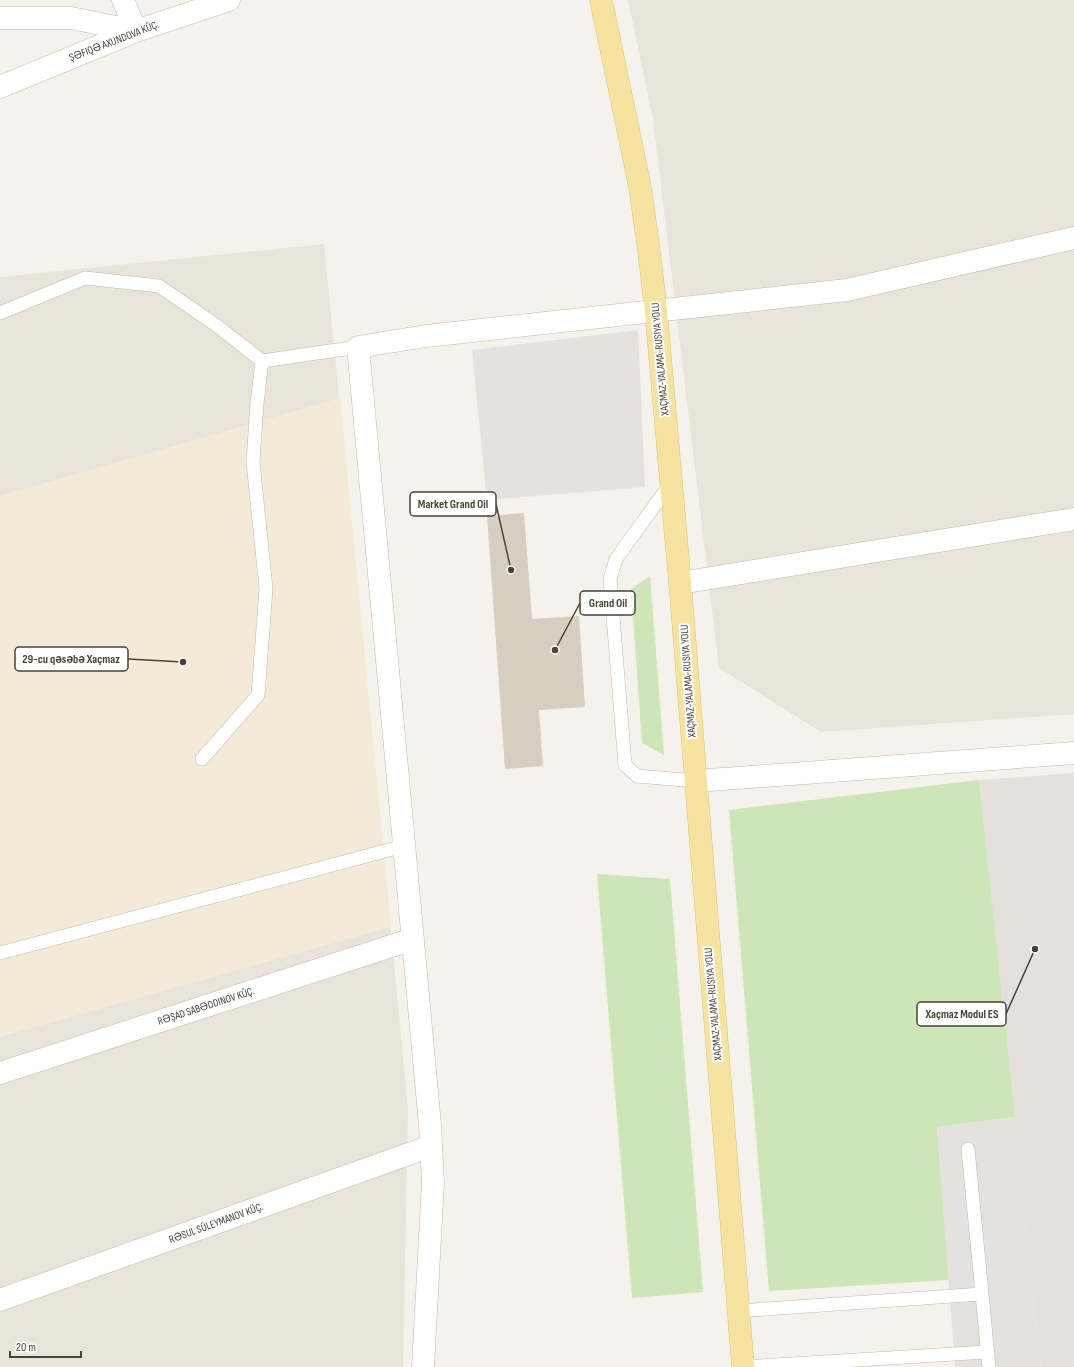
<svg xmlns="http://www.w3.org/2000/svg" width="1074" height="1367" font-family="'Sofia Sans Condensed',sans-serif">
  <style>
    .residential { fill: #e8e4d9 }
    .commercial { fill: #f4ead8 }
    .industrial { fill: #e4e1dc }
    .green { fill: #cde5b7 }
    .parking { fill: #e3e2df }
    .building { fill: #d5cec1 }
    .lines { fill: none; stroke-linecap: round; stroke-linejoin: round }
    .lane-casing { stroke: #bfbaae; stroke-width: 14 }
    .street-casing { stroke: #bfbaae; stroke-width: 23 }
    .primary-casing { stroke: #dcc271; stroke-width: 23 }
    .lane { stroke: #fff; stroke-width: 13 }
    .street { stroke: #fff; stroke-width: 22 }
    .primary { stroke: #f7e3a1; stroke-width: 22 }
    .labels { text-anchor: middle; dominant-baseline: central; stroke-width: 4; stroke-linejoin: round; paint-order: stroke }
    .street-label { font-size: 11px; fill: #484339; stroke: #fff }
    .leader { fill: none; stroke: #484339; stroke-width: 1.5 }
    .callout-dot { fill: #484339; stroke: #fff; stroke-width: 1.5 }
    .callout { fill: #fff; stroke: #484339; stroke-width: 1.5 }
    .callout-label { font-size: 12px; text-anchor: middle; font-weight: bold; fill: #484339 }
  </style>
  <rect width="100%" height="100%" fill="#f4f2eb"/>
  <path class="residential" d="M 628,0 L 1074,0 L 1074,714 L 821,732 L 719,668 L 653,119 Z
    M 324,244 L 408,1108 L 403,1367 L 0,1367 L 0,277 Z"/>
  <path class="commercial" d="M 340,398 L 391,927 L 0,1037 L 0,496 Z"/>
  <path class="industrial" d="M 1074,773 L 1074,1367 L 1041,1367 L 979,780 Z"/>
  <path class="green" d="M 650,576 L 664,755 L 642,743 L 631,589 Z
    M 979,780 L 1015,1117 L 937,1127 L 949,1280 L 769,1291 L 729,810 Z
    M 597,874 L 670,879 L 703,1292 L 632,1298 Z"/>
  <path class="parking" d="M 638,330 L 645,487 L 487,500 L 472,350 Z
    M 1015,1117 L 1041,1367 L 955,1367 L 937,1127 Z"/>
  <path class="building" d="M 524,513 L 532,619 L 579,616 L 585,707 L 539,710 L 543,766 L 505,769 L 487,516 Z"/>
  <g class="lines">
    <defs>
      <path id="lane" d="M 0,313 L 85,278 L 159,286 L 216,325 L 262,361
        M 671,483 L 616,559 L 610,579 L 625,765 L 637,776 L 696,781
        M 202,759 L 258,695 L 266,589 L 253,462 L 257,403 L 262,361 L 358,347
        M 0,953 L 404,846
        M 968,1149 L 989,1367
        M 738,1311 L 982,1294
        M 743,1367 L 987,1352"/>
      <path id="street" d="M 123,0 L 136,31
        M 0,18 L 71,18 L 136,31
        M 0,87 L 136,31 L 229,0
        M 680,583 L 1074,519
        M 696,781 L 1074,753
        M 0,1073 L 413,939
        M 0,1300 L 431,1146
        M 423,1367 L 433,1182 L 430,1125 L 358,347 L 426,336 L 847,290 L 1074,238"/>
      <path id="primary" d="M 601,0 L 640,187 L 649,251 L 656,311 L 680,583 L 743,1367"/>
    </defs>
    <use href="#lane" class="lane-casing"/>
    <use href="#street" class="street-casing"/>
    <use href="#primary" class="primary-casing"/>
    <use href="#lane" class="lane"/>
    <use href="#street" class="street"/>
    <use href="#primary" class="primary"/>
  </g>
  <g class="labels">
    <g class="street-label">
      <text transform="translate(114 41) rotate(-21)">ŞƏFIQƏ AXUNDOVA KÜÇ.</text>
      <text transform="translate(660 359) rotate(-95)">XAÇMAZ-YALAMA-RUSIYA YOLU</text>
      <text transform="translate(688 681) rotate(-94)">XAÇMAZ-YALAMA-RUSIYA YOLU</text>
      <text transform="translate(713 1004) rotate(-95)">XAÇMAZ-YALAMA-RUSIYA YOLU</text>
      <text transform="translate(206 1006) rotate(-18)">RƏŞAD SABƏDDINOV KÜÇ.</text>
      <text transform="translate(216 1223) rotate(-20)">RƏSUL SÜLEYMANOV KÜÇ.</text>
    </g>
  </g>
  <path class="leader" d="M511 570L496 504M555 650L580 603M183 662L128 659M1035 949L1006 1014"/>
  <g class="callout-dot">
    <circle cx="511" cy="570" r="4"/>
    <circle cx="555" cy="650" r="4"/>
    <circle cx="183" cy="662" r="4"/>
    <circle cx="1035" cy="949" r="4"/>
  </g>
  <g class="callout">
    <rect x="410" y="492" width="86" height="24" rx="4"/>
    <rect x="580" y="591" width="55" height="24" rx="4"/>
    <rect x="15" y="647" width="113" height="24" rx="4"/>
    <rect x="917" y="1002" width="89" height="24" rx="4"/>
  </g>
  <g class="callout-label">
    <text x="453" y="508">Market Grand Oil</text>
    <text x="608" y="607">Grand Oil</text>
    <text x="71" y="663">29-cu qəsəbə Xaçmaz</text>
    <text x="962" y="1018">Xaçmaz Modul ES</text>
  </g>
  <path d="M10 1351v6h71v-6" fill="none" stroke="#484339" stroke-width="2"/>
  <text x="16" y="1351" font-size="12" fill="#484339" stroke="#ffffff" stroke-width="3" paint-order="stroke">20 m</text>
</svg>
